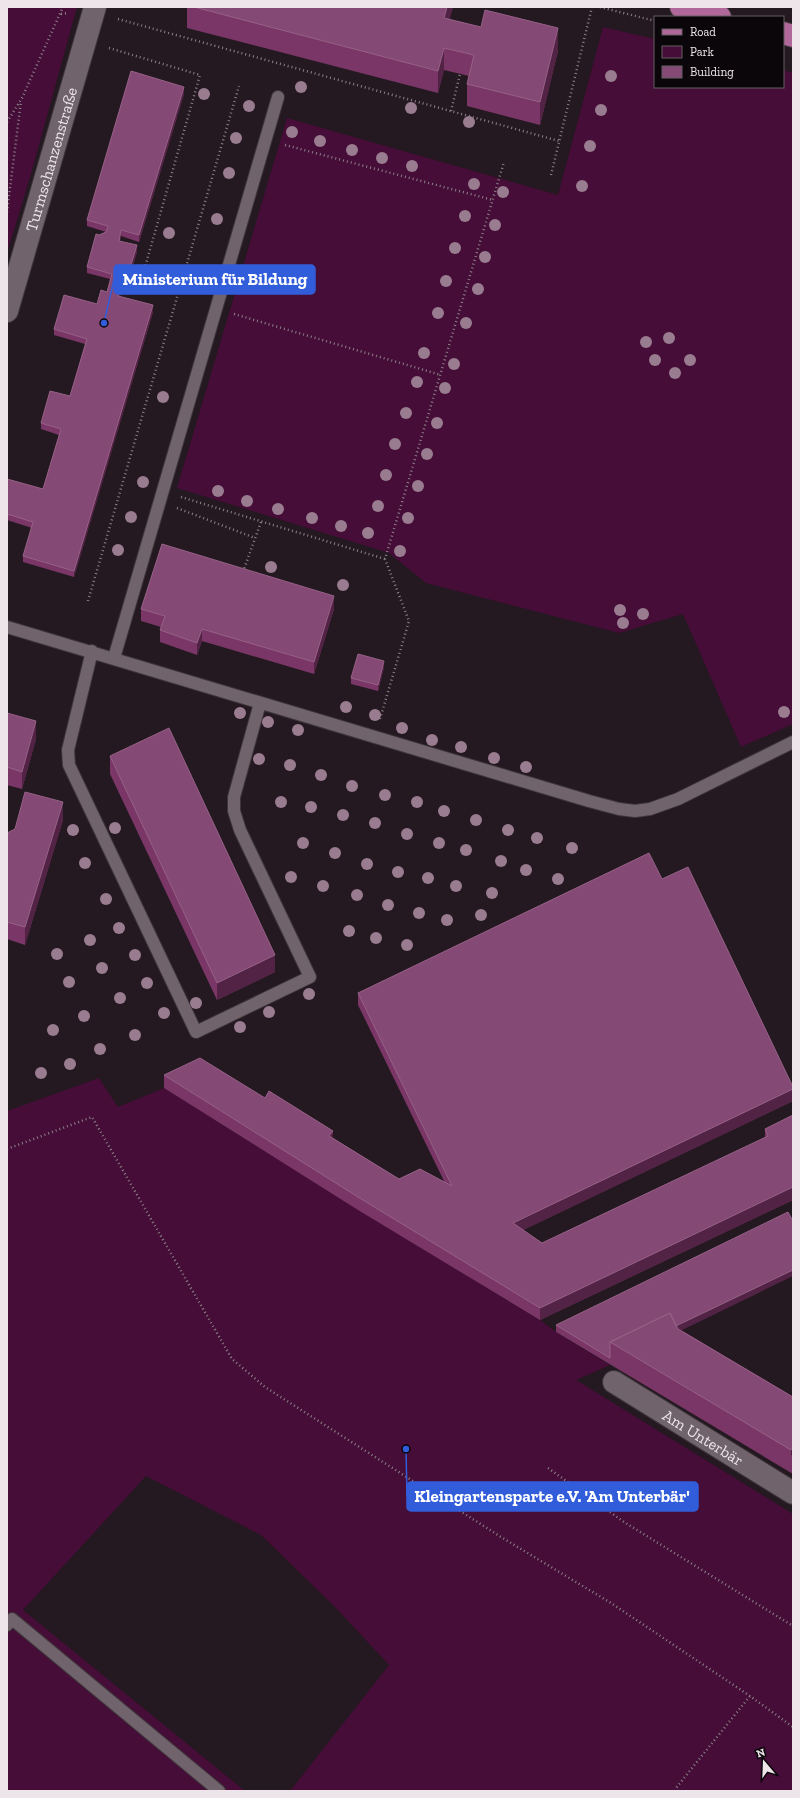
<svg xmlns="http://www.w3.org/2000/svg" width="800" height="1798" font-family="'Zilla Slab',serif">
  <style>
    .green { fill: #450d37 }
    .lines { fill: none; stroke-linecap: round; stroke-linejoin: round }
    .service-casing { stroke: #3e363b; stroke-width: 14 }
    .minor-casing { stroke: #3e363b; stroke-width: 24 }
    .primary-casing { stroke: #3e363b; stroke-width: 24 }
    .path { stroke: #8b8287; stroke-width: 2.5; stroke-dasharray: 1 3; stroke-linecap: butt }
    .service { stroke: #71636c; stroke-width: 12 }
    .minor { stroke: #71636c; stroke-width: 22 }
    .primary { stroke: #b0679a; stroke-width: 22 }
    .tree { fill: #997c8f }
    .wall { fill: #793667 }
    .shaded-wall { fill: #522345 }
    .building { fill: #854975; stroke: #966187 }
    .labels { text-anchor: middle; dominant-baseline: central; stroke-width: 3; stroke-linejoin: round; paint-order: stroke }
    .street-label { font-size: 16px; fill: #ede5ea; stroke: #0a0609 }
    .leader { fill: none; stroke: #325dda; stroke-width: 1.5 }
    .callout-dot { fill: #325dda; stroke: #0a0609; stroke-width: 1.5 }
    .callout { fill: #325dda; stroke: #325dda; stroke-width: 1.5 }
    .callout-label { font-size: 17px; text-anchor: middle; font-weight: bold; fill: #fff }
  </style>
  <rect width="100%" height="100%" fill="#241920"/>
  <path class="green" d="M 7,7 L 77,7 L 31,174 L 7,253 Z
    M 603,27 L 655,39 L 655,87 L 783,87 L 783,70 L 793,73 L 793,724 L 741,747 L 683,614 L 619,633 L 426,583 L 389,553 L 177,488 L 287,118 L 558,195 Z
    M 99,1078 L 118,1107 L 164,1088 L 358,1209 L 540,1320 L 556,1332 L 610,1365 L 576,1380 L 793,1514 L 793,1791 L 290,1791 L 389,1665 L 336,1608 L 261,1535 L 146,1476 L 23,1610 L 245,1791 L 7,1791 L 7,1111 Z"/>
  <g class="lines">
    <defs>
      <path id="service" d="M 7,627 L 589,801 L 619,809 L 635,811 L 650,809 L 678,799 L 793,742
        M 92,651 L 68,750 L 69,765 L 196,1032 L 310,977 L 240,830 L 234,811 L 234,797 L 260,703
        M 114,658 L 278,97
        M 7,1625 L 12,1619 L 219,1791"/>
      <g id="minor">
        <path id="s1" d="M 7,311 L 95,7"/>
        <path id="s2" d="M 614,1382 L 793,1493"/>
      </g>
      <path id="primary" d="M 681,7 L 720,17
        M 783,33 L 793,36"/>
    </defs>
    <use href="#service" class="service-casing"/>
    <use href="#minor" class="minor-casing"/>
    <use href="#primary" class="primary-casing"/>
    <path class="path" d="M 600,7 L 655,21
      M 61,14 L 68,13
      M 118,19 L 559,141
      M 109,48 L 200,75 L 145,267 L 203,285
      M 451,111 L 460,74
      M 7,122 L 22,98 L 63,7
      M 285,145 L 493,200
      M 551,175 L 592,7
      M 7,212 L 21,101
      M 234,314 L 441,375
      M 181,497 L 385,559
      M 177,508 L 255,538
      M 243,572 L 261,522
      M 88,601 L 239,86
      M 380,719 L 409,621 L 385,559 L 504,162
      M 7,1149 L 92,1117 L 232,1359 L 265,1387 L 501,1537 L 611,1603 L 750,1696 L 793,1727
      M 548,1468 L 624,1522 L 793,1626
      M 677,1791 L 676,1788 L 750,1696"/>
    <use href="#service" class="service"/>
    <use href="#minor" class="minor"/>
    <use href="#primary" class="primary"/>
  </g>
  <g class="tree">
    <circle cx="611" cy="76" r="6"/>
    <circle cx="301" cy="87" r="6"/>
    <circle cx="204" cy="94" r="6"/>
    <circle cx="249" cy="106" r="6"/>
    <circle cx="411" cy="108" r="6"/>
    <circle cx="601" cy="110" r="6"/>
    <circle cx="469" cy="122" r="6"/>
    <circle cx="292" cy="132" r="6"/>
    <circle cx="236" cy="138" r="6"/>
    <circle cx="320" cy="141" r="6"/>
    <circle cx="590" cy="146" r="6"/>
    <circle cx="352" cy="150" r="6"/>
    <circle cx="382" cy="158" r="6"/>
    <circle cx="412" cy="166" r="6"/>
    <circle cx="229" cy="173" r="6"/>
    <circle cx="474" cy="184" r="6"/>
    <circle cx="582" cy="186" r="6"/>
    <circle cx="503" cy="192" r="6"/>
    <circle cx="465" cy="216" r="6"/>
    <circle cx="217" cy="219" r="6"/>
    <circle cx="495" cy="225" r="6"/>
    <circle cx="169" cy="233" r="6"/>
    <circle cx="455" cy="248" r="6"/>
    <circle cx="485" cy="257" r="6"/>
    <circle cx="446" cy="281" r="6"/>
    <circle cx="478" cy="289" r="6"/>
    <circle cx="438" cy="313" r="6"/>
    <circle cx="466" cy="323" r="6"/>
    <circle cx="669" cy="338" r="6"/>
    <circle cx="646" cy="342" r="6"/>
    <circle cx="424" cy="353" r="6"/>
    <circle cx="655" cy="360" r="6"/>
    <circle cx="690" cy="360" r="6"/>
    <circle cx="454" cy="364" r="6"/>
    <circle cx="675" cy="373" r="6"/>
    <circle cx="417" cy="382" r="6"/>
    <circle cx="445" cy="388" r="6"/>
    <circle cx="163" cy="397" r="6"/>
    <circle cx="406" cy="413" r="6"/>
    <circle cx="437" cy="423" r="6"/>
    <circle cx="395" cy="444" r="6"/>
    <circle cx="427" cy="454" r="6"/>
    <circle cx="386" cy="475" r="6"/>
    <circle cx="143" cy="482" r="6"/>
    <circle cx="418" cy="486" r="6"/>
    <circle cx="218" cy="491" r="6"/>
    <circle cx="247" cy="501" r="6"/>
    <circle cx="378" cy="506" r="6"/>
    <circle cx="278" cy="509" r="6"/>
    <circle cx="131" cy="517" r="6"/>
    <circle cx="312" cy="518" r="6"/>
    <circle cx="408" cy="518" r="6"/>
    <circle cx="341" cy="526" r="6"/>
    <circle cx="368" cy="533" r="6"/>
    <circle cx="118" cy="550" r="6"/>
    <circle cx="400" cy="551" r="6"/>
    <circle cx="271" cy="567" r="6"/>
    <circle cx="343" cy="585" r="6"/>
    <circle cx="620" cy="610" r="6"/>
    <circle cx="643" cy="614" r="6"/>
    <circle cx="623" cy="623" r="6"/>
    <circle cx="346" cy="707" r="6"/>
    <circle cx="784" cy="712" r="6"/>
    <circle cx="240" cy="713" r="6"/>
    <circle cx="375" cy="715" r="6"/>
    <circle cx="268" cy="722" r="6"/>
    <circle cx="402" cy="728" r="6"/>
    <circle cx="298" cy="730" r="6"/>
    <circle cx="432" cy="740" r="6"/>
    <circle cx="461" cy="747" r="6"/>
    <circle cx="494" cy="758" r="6"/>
    <circle cx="259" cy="759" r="6"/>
    <circle cx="290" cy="765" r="6"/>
    <circle cx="526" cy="767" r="6"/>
    <circle cx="321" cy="775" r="6"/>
    <circle cx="352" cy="786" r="6"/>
    <circle cx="385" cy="795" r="6"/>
    <circle cx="281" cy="802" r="6"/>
    <circle cx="417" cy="802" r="6"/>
    <circle cx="311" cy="807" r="6"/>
    <circle cx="444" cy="811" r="6"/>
    <circle cx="343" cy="815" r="6"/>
    <circle cx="476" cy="820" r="6"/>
    <circle cx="375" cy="823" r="6"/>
    <circle cx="115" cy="828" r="6"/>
    <circle cx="73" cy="830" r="6"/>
    <circle cx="508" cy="830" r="6"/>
    <circle cx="407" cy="834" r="6"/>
    <circle cx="537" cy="838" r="6"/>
    <circle cx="303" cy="843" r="6"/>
    <circle cx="439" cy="843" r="6"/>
    <circle cx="572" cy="848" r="6"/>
    <circle cx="466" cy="850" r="6"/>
    <circle cx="335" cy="853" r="6"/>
    <circle cx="501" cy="861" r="6"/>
    <circle cx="85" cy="863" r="6"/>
    <circle cx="367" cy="864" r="6"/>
    <circle cx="526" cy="870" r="6"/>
    <circle cx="398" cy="872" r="6"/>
    <circle cx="291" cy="877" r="6"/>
    <circle cx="428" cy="878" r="6"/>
    <circle cx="558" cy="879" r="6"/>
    <circle cx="323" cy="886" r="6"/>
    <circle cx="456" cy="886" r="6"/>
    <circle cx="492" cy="893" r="6"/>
    <circle cx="357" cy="895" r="6"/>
    <circle cx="106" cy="899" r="6"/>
    <circle cx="388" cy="905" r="6"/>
    <circle cx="419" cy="913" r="6"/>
    <circle cx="481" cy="915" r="6"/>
    <circle cx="447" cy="920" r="6"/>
    <circle cx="119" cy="928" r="6"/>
    <circle cx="349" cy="931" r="6"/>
    <circle cx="376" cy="938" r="6"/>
    <circle cx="90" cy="940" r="6"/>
    <circle cx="407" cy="945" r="6"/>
    <circle cx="57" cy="954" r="6"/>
    <circle cx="135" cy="955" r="6"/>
    <circle cx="102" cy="968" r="6"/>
    <circle cx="69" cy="982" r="6"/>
    <circle cx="147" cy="983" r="6"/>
    <circle cx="309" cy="994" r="6"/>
    <circle cx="120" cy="998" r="6"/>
    <circle cx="196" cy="1003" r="6"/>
    <circle cx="269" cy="1012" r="6"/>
    <circle cx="164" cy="1013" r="6"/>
    <circle cx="84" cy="1016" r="6"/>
    <circle cx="240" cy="1027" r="6"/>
    <circle cx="53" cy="1030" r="6"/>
    <circle cx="135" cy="1035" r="6"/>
    <circle cx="100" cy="1049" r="6"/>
    <circle cx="70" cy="1064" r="6"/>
    <circle cx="41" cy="1073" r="6"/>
  </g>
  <path class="wall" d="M 187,7 L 453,7 L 449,19 L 558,51 L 540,125 L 467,106 L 467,84 L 469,76 L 444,70 L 438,93 L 187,28 Z
    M 184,94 L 139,242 L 121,236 L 120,241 L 137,252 L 127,284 L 124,283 L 120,296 L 153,312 L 74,577 L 23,562 L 23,556 L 32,528 L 7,520 L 7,479 L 43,489 L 59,435 L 41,429 L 41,423 L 70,396 L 85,344 L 54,335 L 54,329 L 97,304 L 107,292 L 110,279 L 87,273 L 87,267 L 106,232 L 87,226 L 87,220 Z
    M 141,609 L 334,609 L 314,674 L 202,641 L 197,655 L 160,642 L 160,630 L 161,627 L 141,621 Z
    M 384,667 L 378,691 L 351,684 L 351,678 Z
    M 7,713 L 36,739 L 22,789 L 7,785 Z
    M 110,756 L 275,972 L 217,1000 L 110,774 Z
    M 63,820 L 25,945 L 7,939 L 7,833 Z
    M 662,879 L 793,1087 L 793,1101 L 523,1230 L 542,1243 L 765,1138 L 765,1129 L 793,1115 L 793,1200 L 540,1320 L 358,1210 L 164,1088 L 164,1075 L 265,1098 L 333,1138 L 399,1179 L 444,1181 L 358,1005 L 358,993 Z
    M 556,1325 L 681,1330 L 793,1397 L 793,1474 L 556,1332 Z"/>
  <path class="shaded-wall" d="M 447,7 L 453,7 L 444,40 L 444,18 Z
    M 558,28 L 558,51 L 540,125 L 540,102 Z
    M 444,48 L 444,70 L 438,93 L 438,71 Z
    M 184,87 L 184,94 L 139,242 L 139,235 Z
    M 121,230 L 121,236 L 119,247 L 119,241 Z
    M 137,245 L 137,252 L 127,284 L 127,278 Z
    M 124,277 L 124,283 L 118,302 L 118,296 Z
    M 153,305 L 153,312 L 74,577 L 74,571 Z
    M 334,596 L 334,609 L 314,674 L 314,662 Z
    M 202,629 L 202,641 L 197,655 L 197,643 Z
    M 384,661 L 384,667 L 378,691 L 378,685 Z
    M 36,721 L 36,739 L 22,789 L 22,772 Z
    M 63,802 L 63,820 L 25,945 L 25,927 Z
    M 275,955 L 275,972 L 217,1000 L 217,983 Z
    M 793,1089 L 793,1101 L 513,1235 L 513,1223 Z
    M 333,1131 L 333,1143 L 329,1136 Z
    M 793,1187 L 793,1200 L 540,1320 L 540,1308 Z
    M 793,1270 L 793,1276 L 631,1355 L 625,1351 Z
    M 793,1447 L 793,1456 L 791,1455 L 791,1450 Z"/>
  <path class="building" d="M 194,7 L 447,7 L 444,18 L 481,27 L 485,10 L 558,28 L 540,102 L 467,84 L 474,55 L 444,48 L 438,71 Z
    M 131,71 L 184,87 L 139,235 L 121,230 L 119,241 L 137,245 L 127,278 L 124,277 L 118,296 L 153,305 L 74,571 L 23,556 L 33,522 L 7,514 L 7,479 L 43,489 L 61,429 L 41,423 L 50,391 L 70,396 L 87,339 L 54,329 L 64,295 L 97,304 L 101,290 L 107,292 L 112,274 L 87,267 L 96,234 L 99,235 L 106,232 L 108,226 L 87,220 Z
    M 162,544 L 334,596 L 314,662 L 202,629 L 197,643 L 160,630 L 165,616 L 141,609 Z
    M 358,654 L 384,661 L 378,685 L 351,678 Z
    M 7,713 L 36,721 L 22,772 L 7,767 Z
    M 169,728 L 275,955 L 217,983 L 110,756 Z
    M 25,792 L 63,802 L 25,927 L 7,922 L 7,833 L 15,829 Z
    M 649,853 L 662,879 L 688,867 L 793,1087 L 793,1089 L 513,1223 L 542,1243 L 768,1136 L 765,1129 L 793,1115 L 793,1187 L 540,1308 L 358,1197 L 164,1075 L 200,1058 L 265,1098 L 269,1091 L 333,1131 L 329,1136 L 399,1179 L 420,1169 L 452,1186 L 358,993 Z
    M 788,1212 L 793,1221 L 793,1270 L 676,1326 L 670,1313 L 610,1342 L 610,1358 L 556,1325 Z
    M 670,1313 L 678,1329 L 793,1397 L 793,1447 L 791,1450 L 610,1342 Z"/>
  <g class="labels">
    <g class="street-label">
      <text stroke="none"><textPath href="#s1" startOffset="158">Turmschanzenstraße</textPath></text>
      <text stroke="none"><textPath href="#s2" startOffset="105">Am Unterbär</textPath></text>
    </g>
  </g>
  <path class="leader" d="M104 323L114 279M406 1449L407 1497"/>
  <g class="callout-dot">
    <circle cx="104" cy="323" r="4"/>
    <circle cx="406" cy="1449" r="4"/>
  </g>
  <g class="callout">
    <rect x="114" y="265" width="201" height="29" rx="4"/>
    <rect x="407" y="1482" width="291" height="29" rx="4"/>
  </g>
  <g class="callout-label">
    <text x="215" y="285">Ministerium für Bildung</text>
    <text x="552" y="1502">Kleingartensparte e.V. 'Am Unterbär'</text>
  </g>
  <rect width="800" height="1798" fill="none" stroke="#ede5ea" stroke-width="16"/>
  <rect x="654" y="16" width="130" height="72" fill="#0a0609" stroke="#655f63"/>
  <rect x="662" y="29" width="20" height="6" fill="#b0679a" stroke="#655f63"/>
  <text x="690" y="36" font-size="12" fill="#ede5ea">Road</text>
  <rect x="662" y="46" width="20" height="12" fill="#450d37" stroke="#655f63"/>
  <text x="690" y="56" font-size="12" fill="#ede5ea">Park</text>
  <rect x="662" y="66" width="20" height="12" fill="#854975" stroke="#655f63"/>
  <text x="690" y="76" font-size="12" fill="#ede5ea">Building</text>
  <g transform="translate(764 1762) rotate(341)" stroke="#0a0609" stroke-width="3" paint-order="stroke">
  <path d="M0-3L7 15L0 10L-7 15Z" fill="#ede5ea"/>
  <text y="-6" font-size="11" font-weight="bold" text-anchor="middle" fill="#ede5ea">N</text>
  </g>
</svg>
